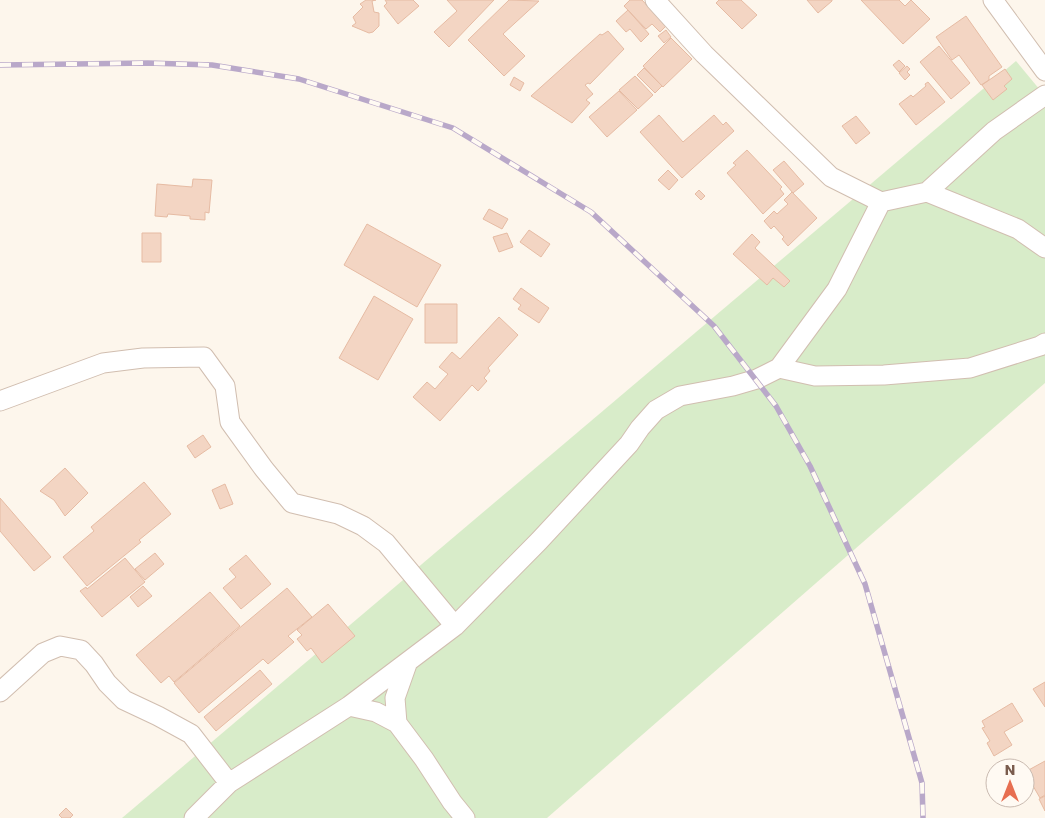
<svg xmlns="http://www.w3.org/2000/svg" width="1045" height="818" font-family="Poppins,sans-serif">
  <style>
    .green { fill: #d8ecc9 }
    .building { fill: #f3d5c3; stroke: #e6bba3 }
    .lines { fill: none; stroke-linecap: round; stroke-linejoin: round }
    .minor-casing { stroke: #d1beb0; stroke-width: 21 }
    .minor { stroke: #fff; stroke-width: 19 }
    .rail-casing { stroke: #b9a8c9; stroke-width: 5.5 }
    .rail { stroke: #fffaf3; stroke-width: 4; stroke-dasharray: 11; stroke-linecap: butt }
  </style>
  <rect width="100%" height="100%" fill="#fdf6ec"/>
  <path class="green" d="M 1016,61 L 1045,96 L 1045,383 L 547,818 L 122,818 Z"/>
  <path class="building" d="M 366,0 L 376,0 L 372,1 L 374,12 L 379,13 L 379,26 L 373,32 L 369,33 L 352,26 L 356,23 L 353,17 L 363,7 L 360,4 Z
    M 385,0 L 413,0 L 419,6 L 398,24 L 384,6 L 387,3 Z
    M 447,0 L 494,0 L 449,47 L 434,32 L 457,11 Z
    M 509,0 L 539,1 L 503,34 L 525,56 L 504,76 L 468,40 Z
    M 630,0 L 642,0 L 666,26 L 660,32 L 652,24 L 646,29 L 624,6 Z
    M 719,0 L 741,0 L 757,15 L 742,29 L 716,3 Z
    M 807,0 L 832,0 L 832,1 L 818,13 Z
    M 861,0 L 899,0 L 905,6 L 911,0 L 930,19 L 903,44 Z
    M 628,10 L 649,34 L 641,42 L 630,29 L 626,32 L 616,21 Z
    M 966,16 L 1002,67 L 989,76 L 989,80 L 981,85 L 959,55 L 952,60 L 936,37 Z
    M 666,30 L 671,37 L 664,43 L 658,36 Z
    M 608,31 L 624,49 L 590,84 L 588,83 L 585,85 L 593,94 L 586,100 L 590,103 L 572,123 L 531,96 L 600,34 L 602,35 Z
    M 671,38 L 692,59 L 663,87 L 643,66 Z
    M 939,46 L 970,83 L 951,99 L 920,62 Z
    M 899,60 L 905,66 L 899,72 L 893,65 Z
    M 907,66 L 910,69 L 907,72 L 910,75 L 905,80 L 899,73 Z
    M 644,68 L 662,86 L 655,93 L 637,75 Z
    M 1005,69 L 1012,79 L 1004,86 L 1007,89 L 993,100 L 982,85 Z
    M 635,76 L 653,95 L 638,109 L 619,90 Z
    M 514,77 L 524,83 L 520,91 L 510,85 Z
    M 928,82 L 945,102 L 916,125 L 899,104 L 911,95 L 913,97 L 926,86 L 925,84 Z
    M 619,91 L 637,110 L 607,137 L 589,117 Z
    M 659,115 L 683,142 L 714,115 L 723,125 L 726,122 L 734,131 L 682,178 L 640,132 Z
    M 856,116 L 870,133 L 856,144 L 842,126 Z
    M 747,150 L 782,187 L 780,189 L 784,194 L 763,214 L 727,173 L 736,165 L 733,163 Z
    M 784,161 L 804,184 L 793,193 L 773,170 Z
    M 668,170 L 678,180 L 669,190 L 658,180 Z
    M 193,179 L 212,180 L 209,213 L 205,212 L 205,220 L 190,219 L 190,216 L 168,214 L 167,217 L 155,216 L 157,184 L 192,187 Z
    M 699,190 L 705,196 L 701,200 L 695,194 Z
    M 792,192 L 817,218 L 788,246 L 782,239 L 784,237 L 774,226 L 771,229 L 764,221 L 774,211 L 777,214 L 788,204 L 784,200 Z
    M 489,209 L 508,219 L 502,229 L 483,219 Z
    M 367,224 L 441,265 L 417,307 L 344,265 Z
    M 529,230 L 550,244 L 541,257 L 520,242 Z
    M 142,233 L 161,233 L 161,262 L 142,262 Z
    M 507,233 L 513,247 L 499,252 L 493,237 Z
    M 752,234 L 760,242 L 755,248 L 790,281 L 784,287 L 773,278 L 767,285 L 733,254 Z
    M 521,288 L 549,308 L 539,323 L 518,309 L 521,305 L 513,299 Z
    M 374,296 L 413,319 L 378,380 L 339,358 Z
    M 425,304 L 457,304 L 457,343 L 425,343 Z
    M 499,317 L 518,335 L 488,368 L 490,371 L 484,378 L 487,381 L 478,391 L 472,385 L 440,421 L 413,397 L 427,382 L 435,389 L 448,374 L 439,367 L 452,352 L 460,359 Z
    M 203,435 L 211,447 L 195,458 L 187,446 Z
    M 65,468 L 88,493 L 65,516 L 54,500 L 40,491 Z
    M 144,482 L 171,514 L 139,540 L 141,542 L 87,586 L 63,557 L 94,531 L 91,527 Z
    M 225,484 L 233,504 L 220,509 L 212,490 Z
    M 0,498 L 51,557 L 34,571 L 0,531 Z
    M 155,553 L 164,564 L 145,580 L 135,569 Z
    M 246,555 L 271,584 L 241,609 L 223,588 L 236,577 L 229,569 Z
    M 125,558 L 145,582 L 102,617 L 80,591 L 86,587 L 87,589 Z
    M 143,586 L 152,596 L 138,607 L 130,597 Z
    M 287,588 L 312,617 L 288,636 L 294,642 L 268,664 L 263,659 L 199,713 L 174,683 Z
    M 210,592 L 240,626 L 174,682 L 169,676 L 161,683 L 136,655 Z
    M 328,604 L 355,636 L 322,663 L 311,648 L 307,651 L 297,639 L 302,635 L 297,630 Z
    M 260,670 L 272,684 L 216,731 L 204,717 Z
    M 1045,682 L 1045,707 L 1033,689 Z
    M 1012,703 L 1023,721 L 1004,732 L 1012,745 L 994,756 L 987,743 L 990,741 L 982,728 L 985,727 L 982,721 Z
    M 1045,761 L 1045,795 L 1040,798 L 1025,772 Z
    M 1045,796 L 1045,811 L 1039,799 Z
    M 66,808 L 73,815 L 70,818 L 62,818 L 59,815 Z"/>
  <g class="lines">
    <defs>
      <path id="minor" d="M 655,0 L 704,54 L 831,177 L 881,202
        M 993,0 L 1045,71
        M 927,192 L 1018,229 L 1045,248
        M 779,368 L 815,376 L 884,375 L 970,368 L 1040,346 L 1045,343
        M 0,401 L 103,363 L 143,358 L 204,357 L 225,386 L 230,422 L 264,469 L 292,503 L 338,514 L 363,526 L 386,543 L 455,626
        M 407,664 L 395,698 L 397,723 L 424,759 L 452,802 L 465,818
        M 0,692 L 43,653 L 60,646 L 81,650 L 94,664 L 107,683 L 124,700 L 158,716 L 191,734 L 229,783
        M 349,706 L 376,712 L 397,723
        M 194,818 L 229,783 L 349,706 L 455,626 L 539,541 L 629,444 L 640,428 L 656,410 L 680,396 L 733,386 L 757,379 L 779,368 L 837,289 L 881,202 L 927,192 L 994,131 L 1045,95"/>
    </defs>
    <use href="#minor" class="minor-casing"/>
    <use href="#minor" class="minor"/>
    <defs>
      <path id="rail" d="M 0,65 L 148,63 L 212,65 L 299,79 L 453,128 L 591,212 L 714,326 L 776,406 L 810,466 L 865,584 L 922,783 L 923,818"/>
    </defs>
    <use href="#rail" class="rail-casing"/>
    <use href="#rail" class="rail"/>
  </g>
  <g transform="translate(1010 783)"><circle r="24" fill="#fffaf3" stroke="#cabbb1"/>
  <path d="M0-4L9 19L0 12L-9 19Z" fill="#e76f51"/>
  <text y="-8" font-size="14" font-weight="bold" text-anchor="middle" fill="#7a5c4d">N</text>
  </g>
</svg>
